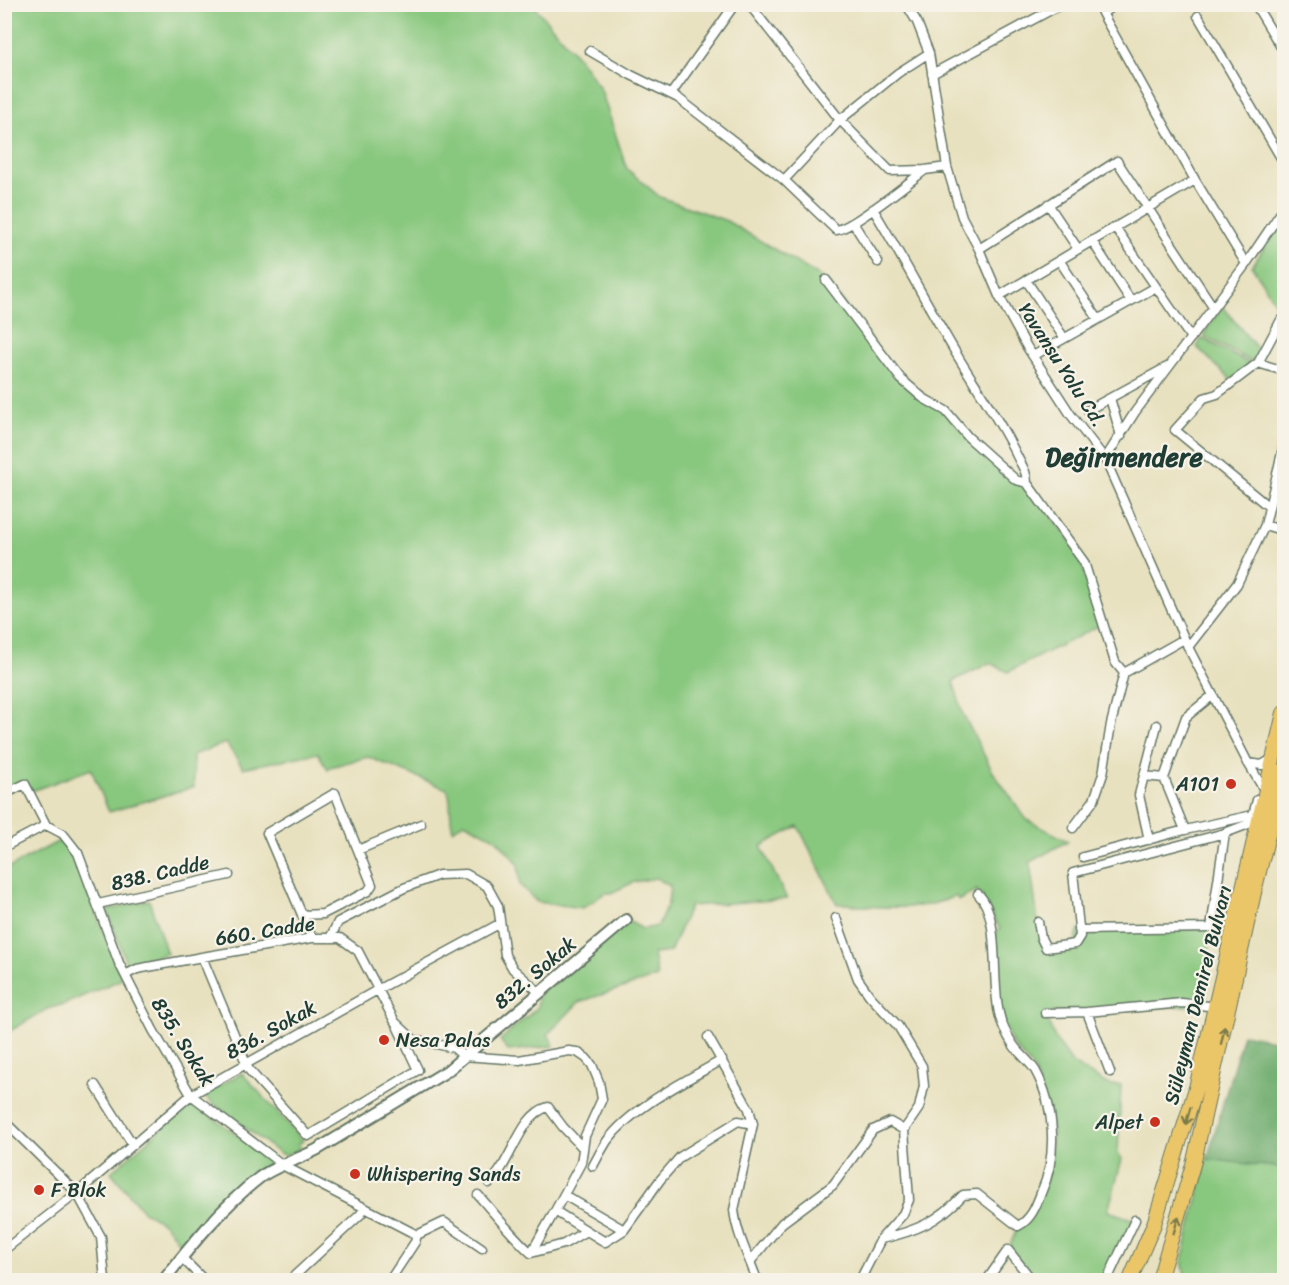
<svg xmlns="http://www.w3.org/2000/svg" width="1289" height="1285" font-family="Sriracha,sans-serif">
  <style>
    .green { fill: #88c77e; stroke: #548259; stroke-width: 1.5 }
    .forest { fill: #6eac6d; stroke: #467450; stroke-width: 1.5 }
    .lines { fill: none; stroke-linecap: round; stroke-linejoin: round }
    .minor-casing { stroke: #657665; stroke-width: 11 }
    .tertiary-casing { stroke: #657665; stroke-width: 14 }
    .trunk-casing { stroke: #657665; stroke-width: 16 }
    .minor { stroke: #fff; stroke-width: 8 }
    .tertiary { stroke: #fff; stroke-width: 10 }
    .trunk { stroke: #ebc669; stroke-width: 14 }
    .oneway { stroke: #7b7b4c }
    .poi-dot { fill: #c8321e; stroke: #f7f3e8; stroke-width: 2 }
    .labels { text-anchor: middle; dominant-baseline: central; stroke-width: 4.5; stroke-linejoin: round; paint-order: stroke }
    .street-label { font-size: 20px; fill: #1f3d34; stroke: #f7f3e8 }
    .poi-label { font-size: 20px; fill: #1f3d34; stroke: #f7f3e8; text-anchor: start }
    .district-label { font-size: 26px; font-weight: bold; fill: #1f3d34; stroke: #f7f3e8 }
  </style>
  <rect width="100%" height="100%" fill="#f7f3e8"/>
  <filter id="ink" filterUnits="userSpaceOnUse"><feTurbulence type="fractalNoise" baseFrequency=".0167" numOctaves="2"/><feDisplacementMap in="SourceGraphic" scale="12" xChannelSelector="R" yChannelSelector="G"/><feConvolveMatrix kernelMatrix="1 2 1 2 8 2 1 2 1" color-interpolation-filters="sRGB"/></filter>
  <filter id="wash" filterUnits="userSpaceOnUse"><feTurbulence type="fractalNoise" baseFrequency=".008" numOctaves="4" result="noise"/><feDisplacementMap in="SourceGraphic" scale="24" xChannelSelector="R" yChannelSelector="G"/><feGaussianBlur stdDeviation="1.35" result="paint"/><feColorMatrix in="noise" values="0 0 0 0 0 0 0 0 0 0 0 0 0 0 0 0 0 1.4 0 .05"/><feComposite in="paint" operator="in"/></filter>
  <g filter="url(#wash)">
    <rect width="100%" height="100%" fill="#e8e1bf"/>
    <path class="green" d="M 5,5 L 533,5 L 579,58 L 601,90 L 627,169 L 660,197 L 727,221 L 826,280 L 901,379 L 946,411 L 1016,480 L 1027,483 L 1075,547 L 1103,624 L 1008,672 L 990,663 L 953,681 L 963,714 L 993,772 L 1027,820 L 1068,841 L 1030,862 L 1038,922 L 1046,948 L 1074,944 L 1079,930 L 1211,928 L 1205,1005 L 1045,1013 L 1056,1040 L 1073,1064 L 1109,1085 L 1121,1085 L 1118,1154 L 1122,1159 L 1108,1211 L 1135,1220 L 1107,1280 L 1032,1280 L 1008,1250 L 1018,1226 L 1044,1188 L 1053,1133 L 1034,1070 L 1013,1045 L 999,1014 L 994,935 L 1000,929 L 977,890 L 959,900 L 955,896 C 927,910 892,908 861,906 C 852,905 846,903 837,904 L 798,826 L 761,846 L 787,899 L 690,906 L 670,952 L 653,954 L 657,977 L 579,1002 L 548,1034 L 554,1046 L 508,1051 L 500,1040 L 537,1008 L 539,992 L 626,920 L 643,929 L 658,926 L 668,903 L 670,886 L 656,878 L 634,882 L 611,893 L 605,893 L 583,908 L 537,902 L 520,885 L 518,863 L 495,838 L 464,822 L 453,830 C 448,816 453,801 447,789 L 368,757 L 330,767 L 328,770 L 318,753 L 243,768 L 226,743 L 193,755 L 194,787 L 109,812 L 91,769 L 29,792 L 24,784 L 5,793 Z
      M 1284,218 L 1284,308 L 1282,315 L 1252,266 Z
      M 1222,306 L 1261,353 L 1252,362 L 1206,337 L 1204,334 Z
      M 1202,338 L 1250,364 L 1232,381 L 1197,347 Z
      M 61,840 L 74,856 L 122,979 L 65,1004 L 47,1009 L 5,1034 L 5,870 Z
      M 149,900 L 167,954 L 126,963 L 107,910 Z
      M 242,1073 L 303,1141 L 298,1144 L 301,1148 L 287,1155 L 280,1154 L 207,1099 L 205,1096 L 206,1093 Z
      M 194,1103 L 270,1160 L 271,1163 C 237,1185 211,1219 184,1249 L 165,1224 L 143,1211 L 111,1172 L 188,1106 Z
      M 1207,1159 L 1284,1168 L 1284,1280 L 1186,1280 L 1182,1261 Z"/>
    <path class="forest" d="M 1243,1034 L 1284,1042 L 1284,1168 L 1207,1159 Z"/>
  </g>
  <g filter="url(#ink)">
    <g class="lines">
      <defs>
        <path id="minor" d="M 749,4 L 840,120 L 890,171 L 925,170 L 947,167
          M 906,4 L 917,22 L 929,53 L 947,167 L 962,217 L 979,249 L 999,296 L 1027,347 L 1071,415 L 1105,459 L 1188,647 L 1248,763 L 1266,793
          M 1098,4 L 1102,13 L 1117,4
          M 1255,4 L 1284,52
          M 1102,13 L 1195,180 L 1246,264
          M 1198,16 L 1284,163
          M 590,51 L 631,75 L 678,98 L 784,180 L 836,230 C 853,228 908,183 925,170
          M 932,74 L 1062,4
          M 671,94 L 735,4
          M 784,180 L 840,120 L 898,73 L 929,53
          M 1048,204 L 1078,249
          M 873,209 C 903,258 930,310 960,360 C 979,391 1000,421 1016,454 C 1021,465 1027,471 1027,483 L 1084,562 L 1115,662 L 1124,673
          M 856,221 L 855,226 L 878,262
          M 1115,227 L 1191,338
          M 1092,241 L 1131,301
          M 979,249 L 1117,161 L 1213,307
          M 1059,260 L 1098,319
          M 826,280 L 901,379 L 923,398 L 946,411 L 968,437 L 1016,480 L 1027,483
          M 1026,280 L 1064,338
          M 999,296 L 1195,180
          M 1033,356 L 1156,287
          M 1258,363 L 1284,371
          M 1110,398 L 1121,436
          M 1088,410 L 1167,367
          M 1105,459 L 1135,412 L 1246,264 L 1284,208
          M 1269,507 L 1175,430 L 1204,398 L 1217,394 L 1258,363 L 1281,320
          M 1265,525 L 1284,531
          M 1188,647 L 1237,584 L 1265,525 L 1284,444
          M 1248,763 L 1262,765 L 1272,759
          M 1144,776 L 1164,778
          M 4,794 L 25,784 L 46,825 L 63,834 L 78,853 L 119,963 L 153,1030 L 191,1095 L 284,1166 L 417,1235
          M 1073,828 L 1094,800 L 1103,774 L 1111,724 L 1124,673 L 1184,639
          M 1185,830 L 1164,778 L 1186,717 L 1213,695
          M 1149,840 L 1139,795 L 1157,725
          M 4,847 L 46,825
          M 358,850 L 421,824
          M 1083,857 L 1185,830 L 1253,815
          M 98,904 L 229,875
          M 302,915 L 323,914 L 368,891 L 372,885 L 335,793 L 267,833 L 312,938
          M 836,918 L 858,979 L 870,996 L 898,1026 L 922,1066 L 924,1086 L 919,1108 L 904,1130 L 909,1200 L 903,1214 L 881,1239 L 860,1280
          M 1038,922 L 1041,938 L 1046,948 L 1075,944 L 1080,936 L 1073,873 L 1225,833 L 1251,823 L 1257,800
          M 1079,930 L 1211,928 L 1225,833
          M 330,938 L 338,922 L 404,888 L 439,875 L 466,874 L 487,886 L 498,906 L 505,955 L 513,969 L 539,992
          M 202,957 L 249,1070 L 308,1136 L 418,1070 L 398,1028
          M 125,975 L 137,969 L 202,957 L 312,938 L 340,938 L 358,951 L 395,1022 L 413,1039 L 454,1048 L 463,1056 L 519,1060 L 569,1051 L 577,1052 L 586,1058 L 592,1065 L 599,1082 L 602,1099 L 585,1136 L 581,1163 L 555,1211
          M 1087,1012 L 1110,1072
          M 1045,1013 L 1087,1012 L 1182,1003 L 1217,1007
          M 708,1037 L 749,1109 L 753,1124 L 734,1210 C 737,1236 749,1257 757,1280
          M 95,1085 L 133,1145
          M 4,1121 L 77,1193 L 101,1237 L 105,1280
          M 593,1166 C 597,1158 602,1149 607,1141 C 632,1107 686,1081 722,1060
          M 489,1183 C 512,1164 519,1115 548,1107 L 563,1127 L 583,1148
          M 478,1195 C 496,1215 511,1235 531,1253 L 564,1244 L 586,1231
          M 564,1195 L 624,1230 L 660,1180 L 680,1157 L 738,1121 L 753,1124
          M 881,1239 C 916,1231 938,1222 963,1195 L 977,1194 L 1018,1226 C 1031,1220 1036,1206 1041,1193 C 1058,1156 1055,1106 1035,1070 C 1029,1061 1020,1054 1014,1046 C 1008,1037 1001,1023 999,1013 C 991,980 1001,915 978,894
          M 4,1250 L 77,1193 L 191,1095 L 379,989 L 499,924
          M 531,1253 L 555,1211 L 605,1242 L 624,1230
          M 182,1258 L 204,1280
          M 750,1262 L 782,1223 L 833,1185 L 873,1130 L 890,1122 L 904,1130
          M 290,1280 L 361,1214 L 364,1207
          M 390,1280 L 415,1242 L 417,1235 L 444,1222 L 482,1248
          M 987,1280 L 1008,1250 L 1032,1280
          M 1107,1280 L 1135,1220"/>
        <path id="tertiary" d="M 164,1280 C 192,1244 223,1206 259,1178 C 274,1166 300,1159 318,1149 L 447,1071 L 626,920"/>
        <path id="trunk" d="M 1130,1280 L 1154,1224 L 1196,1088 L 1284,713
          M 1159,1280 L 1194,1161 L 1255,888 L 1284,770"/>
      </defs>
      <use href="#minor" class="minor-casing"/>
      <use href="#tertiary" class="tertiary-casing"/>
      <use href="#trunk" class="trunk-casing"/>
      <use href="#minor" class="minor"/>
      <use href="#tertiary" class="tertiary"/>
      <use href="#trunk" class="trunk"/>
    </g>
    <defs><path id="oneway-shaft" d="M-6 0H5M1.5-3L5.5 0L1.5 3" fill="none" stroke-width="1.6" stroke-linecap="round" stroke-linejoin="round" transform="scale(1.5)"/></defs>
    <g class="oneway">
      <use href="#oneway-shaft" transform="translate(1223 1035) rotate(-77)"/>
      <use href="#oneway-shaft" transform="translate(1188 1116) rotate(106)"/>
      <use href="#oneway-shaft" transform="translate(1176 1225) rotate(-74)"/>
    </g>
  </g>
  <g class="poi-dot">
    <circle cx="1231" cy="784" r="6"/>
    <circle cx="384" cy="1040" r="6"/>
    <circle cx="1155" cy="1122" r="6"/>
    <circle cx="355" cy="1174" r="6"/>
    <circle cx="39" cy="1190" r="6"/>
  </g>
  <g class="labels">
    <g class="street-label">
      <text transform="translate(1062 365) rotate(57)">Yavansu Yolu Cd.</text>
      <text transform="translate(160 873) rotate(-13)">838. Cadde</text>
      <text transform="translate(265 931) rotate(-9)">660. Cadde</text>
      <text transform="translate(535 973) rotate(-40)">832. Sokak</text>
      <text transform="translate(1198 995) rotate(-76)">Süleyman Demirel Bulvarı</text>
      <text transform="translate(271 1030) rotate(-29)">836. Sokak</text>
      <text transform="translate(183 1042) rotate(58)">835. Sokak</text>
    </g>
    <g class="poi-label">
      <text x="1219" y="784" text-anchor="end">A101</text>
      <text x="396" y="1040">Nesa Palas</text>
      <text x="1143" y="1122" text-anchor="end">Alpet</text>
      <text x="367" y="1174">Whispering Sands</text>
      <text x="51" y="1190">F Blok</text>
    </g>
    <g class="district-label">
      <text x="1124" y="457">Değirmendere</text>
    </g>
  </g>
  <rect width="1289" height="1285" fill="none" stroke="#f7f3e8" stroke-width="24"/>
</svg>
